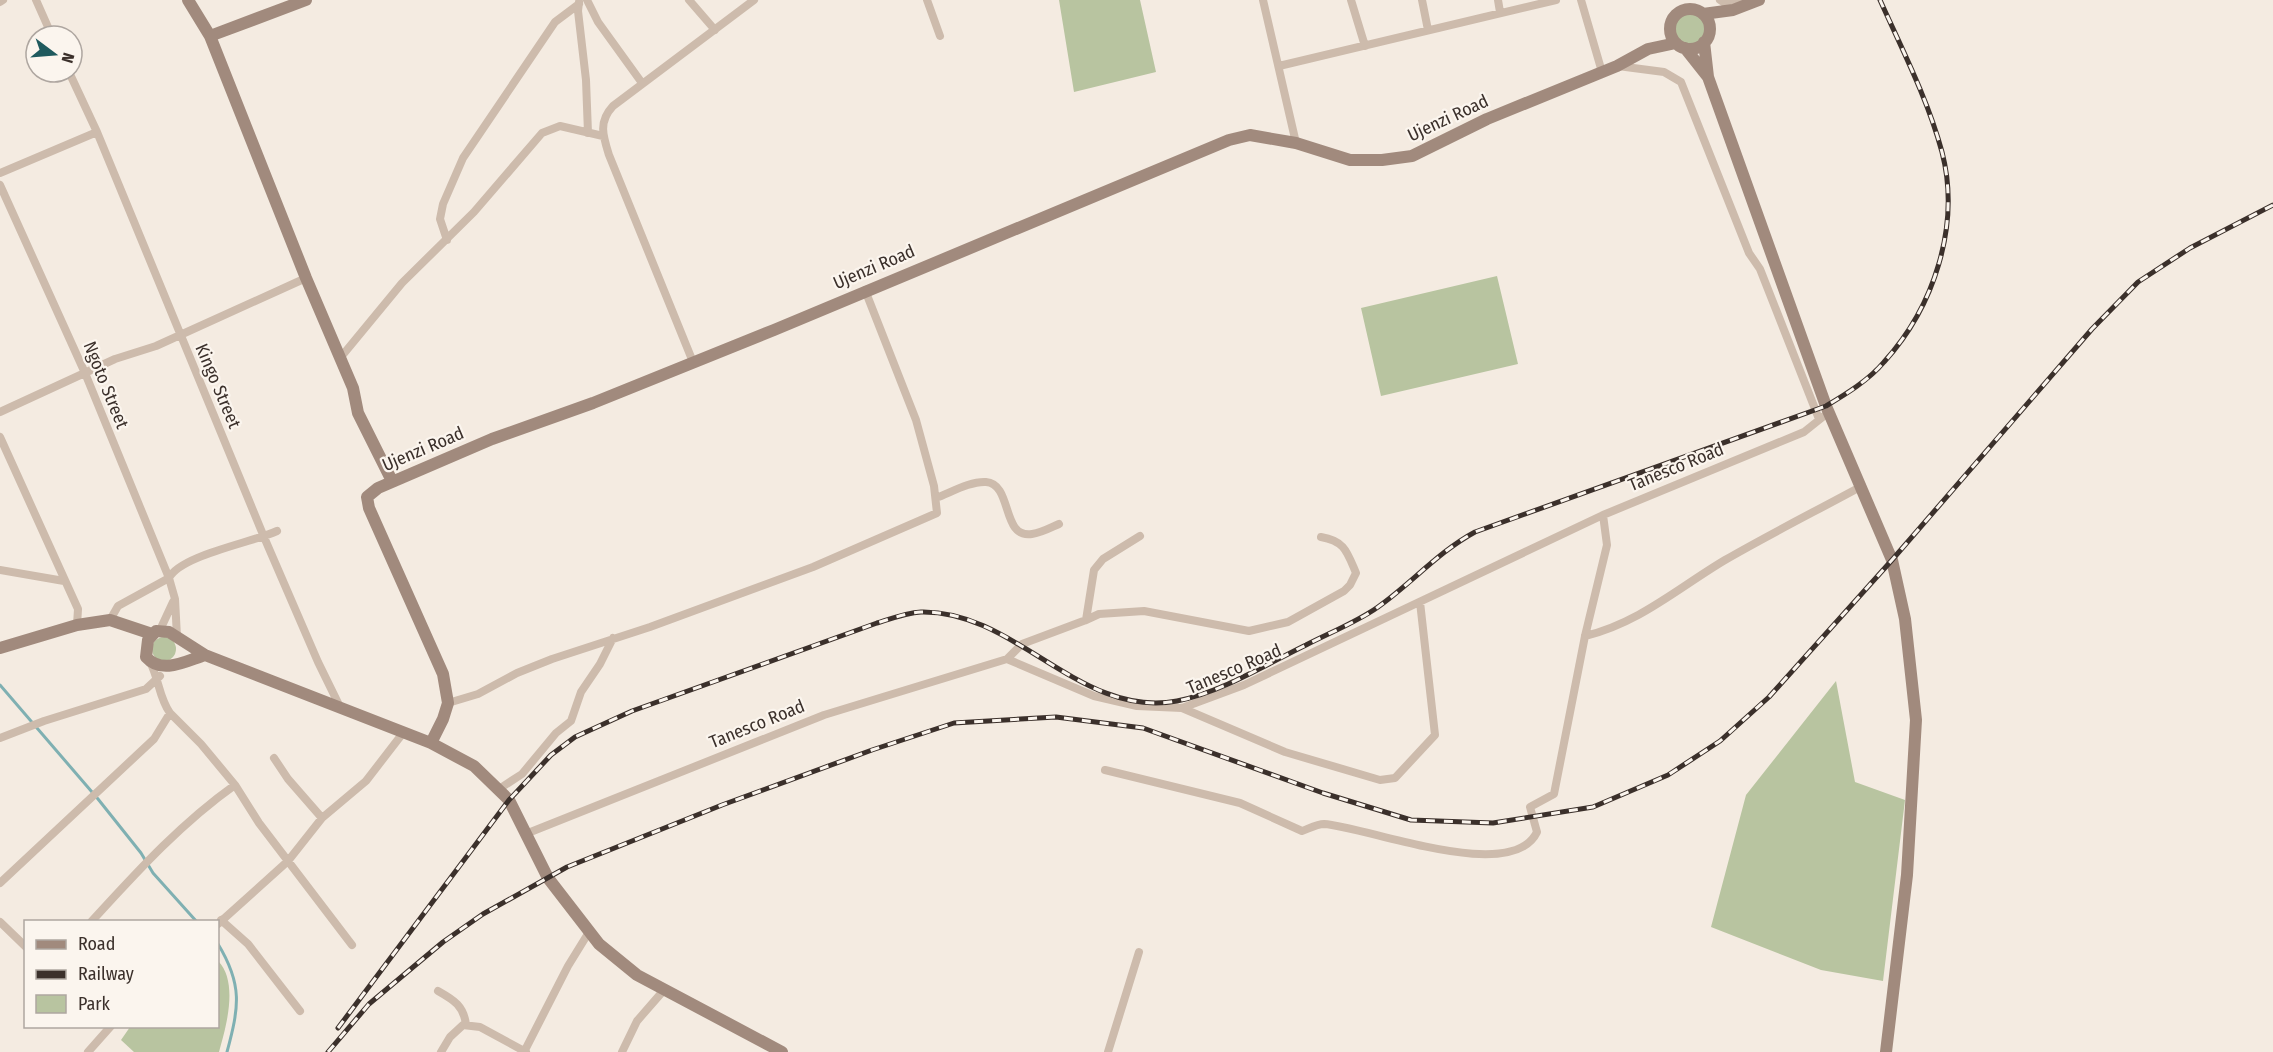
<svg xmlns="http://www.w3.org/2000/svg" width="2273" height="1052" font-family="'Fira Sans Condensed',sans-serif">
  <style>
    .green { fill: #b8c4a0 }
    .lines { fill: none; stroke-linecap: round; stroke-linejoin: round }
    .stream { stroke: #7fb0b2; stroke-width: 3 }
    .street { stroke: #cdbbac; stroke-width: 8 }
    .secondary { stroke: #a18a7d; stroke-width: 12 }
    .rail-casing { stroke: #3b302b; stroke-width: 5 }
    .rail { stroke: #fbf5ee; stroke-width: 3; stroke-dasharray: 9; stroke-linecap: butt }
    .labels { text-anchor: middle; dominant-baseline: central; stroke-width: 4.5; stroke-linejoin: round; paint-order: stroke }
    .street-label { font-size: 18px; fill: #3b302b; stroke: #fbf5ee }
  </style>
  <rect width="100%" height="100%" fill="#f4ebe1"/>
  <path class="green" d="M 1059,0 L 1140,0 L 1156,72 L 1074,92 Z
    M1674 28a16 16 0 1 1 32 0a16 16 0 1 1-32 0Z
    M 1497,276 L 1518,364 L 1381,396 L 1361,308 Z
    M152 649a12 12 0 1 1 24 0a12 12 0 1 1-24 0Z
    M 1836,681 L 1855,782 L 1905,800 L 1883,981 L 1821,970 L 1711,927 L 1746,795 Z
    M 218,961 C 239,982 226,1027 219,1052 L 134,1052 L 121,1040 L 130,1027 L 218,1026 Z"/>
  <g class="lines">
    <path class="stream" d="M 0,685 L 98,799 L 141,853 L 153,873 L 197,922
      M 218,944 C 243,985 239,1007 227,1052"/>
    <path class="street" d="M 36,0 L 52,36
      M 587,0 L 598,22 L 642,83
      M 689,0 L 715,30
      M 927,0 L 940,36
      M 1263,0 L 1296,143
      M 1351,0 L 1365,46
      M 1422,0 L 1428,30
      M 1498,0 L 1500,12
      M 1581,0 L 1602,72
      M 1720,0 L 1726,4 L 1739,0
      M 0,2 L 3,0
      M 579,2 L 578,11 L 586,80 L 588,133
      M 1279,66 L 1556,0
      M 1618,66 L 1664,72 L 1681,82 L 1749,253 L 1760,269 L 1819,419
      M 69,72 L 97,132 L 264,537 L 318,662 L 341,709
      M 0,173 L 97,132
      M 0,185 L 85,373 L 169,578 L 175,599 L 177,637
      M 447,240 L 440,219 L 443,204 L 463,158 L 555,22 L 579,4
      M 341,357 L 402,283 L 474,212 L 542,133 L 560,126 L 603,136
      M 693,362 L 609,155 C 603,136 598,122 613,106 L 754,0
      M 0,412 L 115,359 L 156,346 L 306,278
      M 0,437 L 78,609 L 77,625
      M 936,498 C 950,493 970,481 986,482 C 1013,484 1001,539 1032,534 C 1041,533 1050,528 1059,524
      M 0,570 L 64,581
      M 110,620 L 118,606 L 169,578 C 181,555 251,543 277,531
      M 1086,620 L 1099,614 L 1144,611 L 1249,631 L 1288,622 L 1344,591 L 1350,585 L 1356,573 C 1347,552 1345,541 1321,537
      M 160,630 L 173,602
      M 1585,636 C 1639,623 1678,588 1725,560 C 1770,534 1816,511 1862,486
      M 1007,659 L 1022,644 L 1086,620 L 1094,570 L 1103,559 L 1140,536
      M 448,703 L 478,694 L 517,673 L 552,659 L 650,627 L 813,567 L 937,513 L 934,486 L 916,420 L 865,290
      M 1182,708 L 1285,752 L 1380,780 L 1395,778 L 1435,735 L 1420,602
      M 170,713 L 201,744 L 235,785 L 259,823 L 352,945
      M 0,738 L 44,721 L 146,689 L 160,676
      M 274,758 L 288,779 L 322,818
      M 1105,770 L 1240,803 L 1302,831 C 1308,829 1317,824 1324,824 C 1368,827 1512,885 1537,832 L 1530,807 L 1554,794 L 1585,636 L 1607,545 L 1603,515
      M 499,789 L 522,774 L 556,733 L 571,721 L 581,692 L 600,664 L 613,638
      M 528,833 L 824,715 L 1007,659 L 1094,696 L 1137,706 L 1182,708 L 1244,685 L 1603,515 L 1804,432 L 1829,412
      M 0,883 L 154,739 L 170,713 C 159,698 159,679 150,662
      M 221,920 L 248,944 L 300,1011
      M 0,922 L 26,947
      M 91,922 C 136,873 180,824 235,785
      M 218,924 L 288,861 L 322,818 L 366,781 L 403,733
      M 438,991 C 454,1000 464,1006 466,1025
      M 88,1052 L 111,1026
      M 441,1052 L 450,1037 L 463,1025 L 480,1027 L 526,1052
      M 524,1052 L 568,966 L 589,932
      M 622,1052 L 637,1021 L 664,990
      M 1108,1052 L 1139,952"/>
    <path class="secondary" d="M 188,0 L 210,36 L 306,278 L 353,388 L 358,413 L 392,481
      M1670 29a20 20 0 1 1 40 0a20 20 0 1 1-40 0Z
      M 1703,14 L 1733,10 L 1759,0
      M 210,36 L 306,0
      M 1704,42 L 1708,77 L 1826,406 L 1892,560 L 1905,619 L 1916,720 L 1907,875 L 1886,1052
      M 1685,48 L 1708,77
      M 0,648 L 77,625 L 110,620 L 152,634
      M 205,655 C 186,661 162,675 146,657 L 148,640 L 156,631 L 169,632 L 205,655 L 431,743 L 474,766 L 509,800 L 548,878 L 599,944 L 637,975 L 782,1052
      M 431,743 L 443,719 L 448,703 L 443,674 L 369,508 L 367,497 L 378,488 L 492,439 L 593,403 L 774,330 L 1229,140 L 1250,135 L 1296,143 L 1350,160 L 1382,160 L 1412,156 L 1487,119 L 1617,66 L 1648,49 L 1676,43"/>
    <defs>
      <path id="rail" d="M 338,1028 L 509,800 L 551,755 L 575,737 L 632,711 L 877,623 C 890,619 906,613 921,612 C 1016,610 1080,719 1177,701 C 1222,692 1265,665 1306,645 C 1329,633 1357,622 1378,607 C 1412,583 1438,552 1475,532 L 1826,406 C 1846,394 1869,380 1884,362 C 1934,307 1961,225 1942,152 C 1928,100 1902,49 1880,0
        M 328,1052 L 369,1004 L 443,942 L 483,914 L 567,867 L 722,805 L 872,750 L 954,723 L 1056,717 L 1143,728 L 1323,793 L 1411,820 L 1493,823 L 1593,807 L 1668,775 L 1720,741 L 1769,697 L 1892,560 L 2092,329 L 2138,282 L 2190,248 L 2273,205"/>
    </defs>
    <use href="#rail" class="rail-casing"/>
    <use href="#rail" class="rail"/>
  </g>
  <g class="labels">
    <g class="street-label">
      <text transform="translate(1448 118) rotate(-25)">Ujenzi Road</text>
      <text transform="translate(874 267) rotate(-23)">Ujenzi Road</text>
      <text transform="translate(106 385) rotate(68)">Ngoto Street</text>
      <text transform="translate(218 386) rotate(67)">Kingo Street</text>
      <text transform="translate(423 449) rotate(-23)">Ujenzi Road</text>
      <text transform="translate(1676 467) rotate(-22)">Tanesco Road</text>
      <text transform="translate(1234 669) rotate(-23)">Tanesco Road</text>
      <text transform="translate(757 724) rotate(-22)">Tanesco Road</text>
    </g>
  </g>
  <rect x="24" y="920" width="195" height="108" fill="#fbf5ee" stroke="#aea6a0" stroke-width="1.5"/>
  <rect x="36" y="940" width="30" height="9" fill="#a18a7d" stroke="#aea6a0" stroke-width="1.5"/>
  <text x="78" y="950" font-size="18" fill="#3b302b">Road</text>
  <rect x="36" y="970" width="30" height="9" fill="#3b302b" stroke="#aea6a0" stroke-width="1.5"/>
  <text x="78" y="980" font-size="18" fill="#3b302b">Railway</text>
  <rect x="36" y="995" width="30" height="18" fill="#b8c4a0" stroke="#aea6a0" stroke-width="1.5"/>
  <text x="78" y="1010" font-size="18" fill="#3b302b">Park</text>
  <g transform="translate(54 54) rotate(106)"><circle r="28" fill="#fbf5ee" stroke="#aea6a0" stroke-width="1.5"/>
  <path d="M0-4.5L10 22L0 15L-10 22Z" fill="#1f5a5e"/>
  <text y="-9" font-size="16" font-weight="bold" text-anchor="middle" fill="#3b302b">N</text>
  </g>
</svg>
